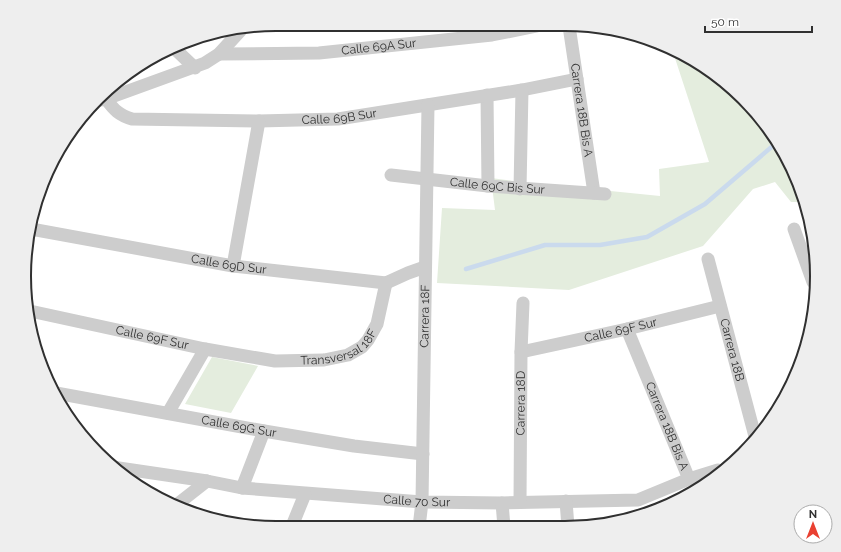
<svg xmlns="http://www.w3.org/2000/svg" width="841" height="552" font-family="Raleway,sans-serif">
  <style>
    .green { fill: #e4edde }
    .lines { fill: none; stroke-linecap: round; stroke-linejoin: round }
    .stream { stroke: #cadaed; stroke-width: 4.5 }
    .street { stroke: #cdcdcd; stroke-width: 13 }
    .labels { text-anchor: middle; dominant-baseline: central; stroke-width: 4; stroke-linejoin: round; paint-order: stroke }
    .street-label { font-size: 12px; fill: #303030; stroke: #fff }
    .rim { fill: none; stroke: #303030; stroke-width: 2 }
  </style>
  <rect width="100%" height="100%" fill="#fff"/>
  <path class="green" d="M 672,49 L 676,50 L 731,86 L 791,164 L 801,202 L 791,202 L 775,182 L 753,189 L 703,246 L 569,290 L 437,283 L 442,208 L 495,210 L 491,178 L 521,182 L 660,196 L 659,169 L 709,162 Z
    M 212,357 L 258,366 L 231,413 L 185,404 Z"/>
  <g class="lines">
    <path class="stream" d="M 466,269 L 545,245 L 600,245 L 647,237 L 705,204 L 775,144"/>
    <g class="street">
      <path id="s1" d="M 569,26 L 594,193"/>
      <path d="M 174,48 L 195,68"/>
      <path id="s2" d="M 219,54 L 319,53 L 492,35 L 537,26"/>
      <path d="M 487,95 L 488,186"/>
      <path id="s3" d="M 106,99 C 114,110 119,115 132,119 L 259,121 L 338,119 L 522,90 L 577,79"/>
      <path d="M 100,100 L 106,99 L 205,63 L 219,54 L 241,30"/>
      <path id="s4" d="M 391,175 L 488,186 L 605,194"/>
      <path d="M 520,189 L 522,90"/>
      <path id="s5" d="M 31,229 L 233,266 L 386,283 L 408,273 L 425,267"/>
      <path d="M 794,229 L 813,282"/>
      <path id="s6" d="M 708,259 L 756,440"/>
      <path d="M 233,266 L 259,121"/>
      <path id="s7" d="M 30,311 L 205,349 L 275,361 L 324,360 L 348,355 L 362,347 L 368,340 L 377,324 L 386,283"/>
      <path id="s8" d="M 627,329 L 689,479"/>
      <path id="s9" d="M 521,352 L 627,329 L 720,306"/>
      <path id="s10" d="M 56,393 L 264,431 L 354,446 L 423,454"/>
      <path d="M 168,413 L 205,349"/>
      <path id="s11" d="M 112,467 L 207,481 L 242,488 L 422,502 L 502,503 L 638,500 L 689,479 L 718,470"/>
      <path d="M 242,488 L 264,431"/>
      <path d="M 566,501 L 568,527"/>
      <path id="s12" d="M 520,502 L 521,352 L 523,303"/>
      <path d="M 502,503 L 504,527"/>
      <path d="M 175,506 L 207,481"/>
      <path d="M 292,526 L 305,494"/>
      <path id="s13" d="M 419,527 L 422,502 L 428,105"/>
    </g>
  </g>
  <g class="labels">
    <g class="street-label">
      <text stroke="none"><textPath href="#s2" startOffset="160">Calle 69A Sur</textPath></text>
      <text stroke="none"><textPath href="#s1" startOffset="85">Carrera 18B Bis A</textPath></text>
      <text stroke="none"><textPath href="#s3" startOffset="241">Calle 69B Sur</textPath></text>
      <text stroke="none"><textPath href="#s4" startOffset="107">Calle 69C Bis Sur</textPath></text>
      <text stroke="none"><textPath href="#s5" startOffset="201">Calle 69D Sur</textPath></text>
      <text stroke="none"><textPath href="#s13" startOffset="211">Carrera 18F</textPath></text>
      <text stroke="none"><textPath href="#s9" startOffset="102">Calle 69F Sur</textPath></text>
      <text stroke="none"><textPath href="#s7" startOffset="125">Calle 69F Sur</textPath></text>
      <text stroke="none"><textPath href="#s7" startOffset="318">Transversal 18F</textPath></text>
      <text stroke="none"><textPath href="#s6" startOffset="94">Carrera 18B</textPath></text>
      <text stroke="none"><textPath href="#s12" startOffset="99">Carrera 18D</textPath></text>
      <text stroke="none"><textPath href="#s10" startOffset="186">Calle 69G Sur</textPath></text>
      <text stroke="none"><textPath href="#s8" startOffset="105">Carrera 18B Bis A</textPath></text>
      <text stroke="none"><textPath href="#s11" startOffset="307">Calle 70 Sur</textPath></text>
    </g>
  </g>
  <path d="M0 0H841V552H0ZM276 31H565A245 245 0 0 1 810 276V276A245 245 0 0 1 565 521H276A245 245 0 0 1 31 276V276A245 245 0 0 1 276 31Z" fill="#eee" fill-rule="evenodd"/>
  <path class="rim" d="M276 31H565A245 245 0 0 1 810 276V276A245 245 0 0 1 565 521H276A245 245 0 0 1 31 276V276A245 245 0 0 1 276 31Z"/>
  <g transform="translate(813 524)"><circle r="19" fill="#ffffff" stroke="#acacac"/>
  <path d="M0-3L7 15L0 10L-7 15Z" fill="#e94031"/>
  <text y="-6" font-size="11" font-weight="bold" text-anchor="middle" fill="#303030">N</text>
  </g>
  <path d="M705 26v6h107v-6" fill="none" stroke="#303030" stroke-width="2"/>
  <text x="711" y="26" font-size="12" fill="#303030" stroke="#ffffff" stroke-width="3" paint-order="stroke">50 m</text>
</svg>
